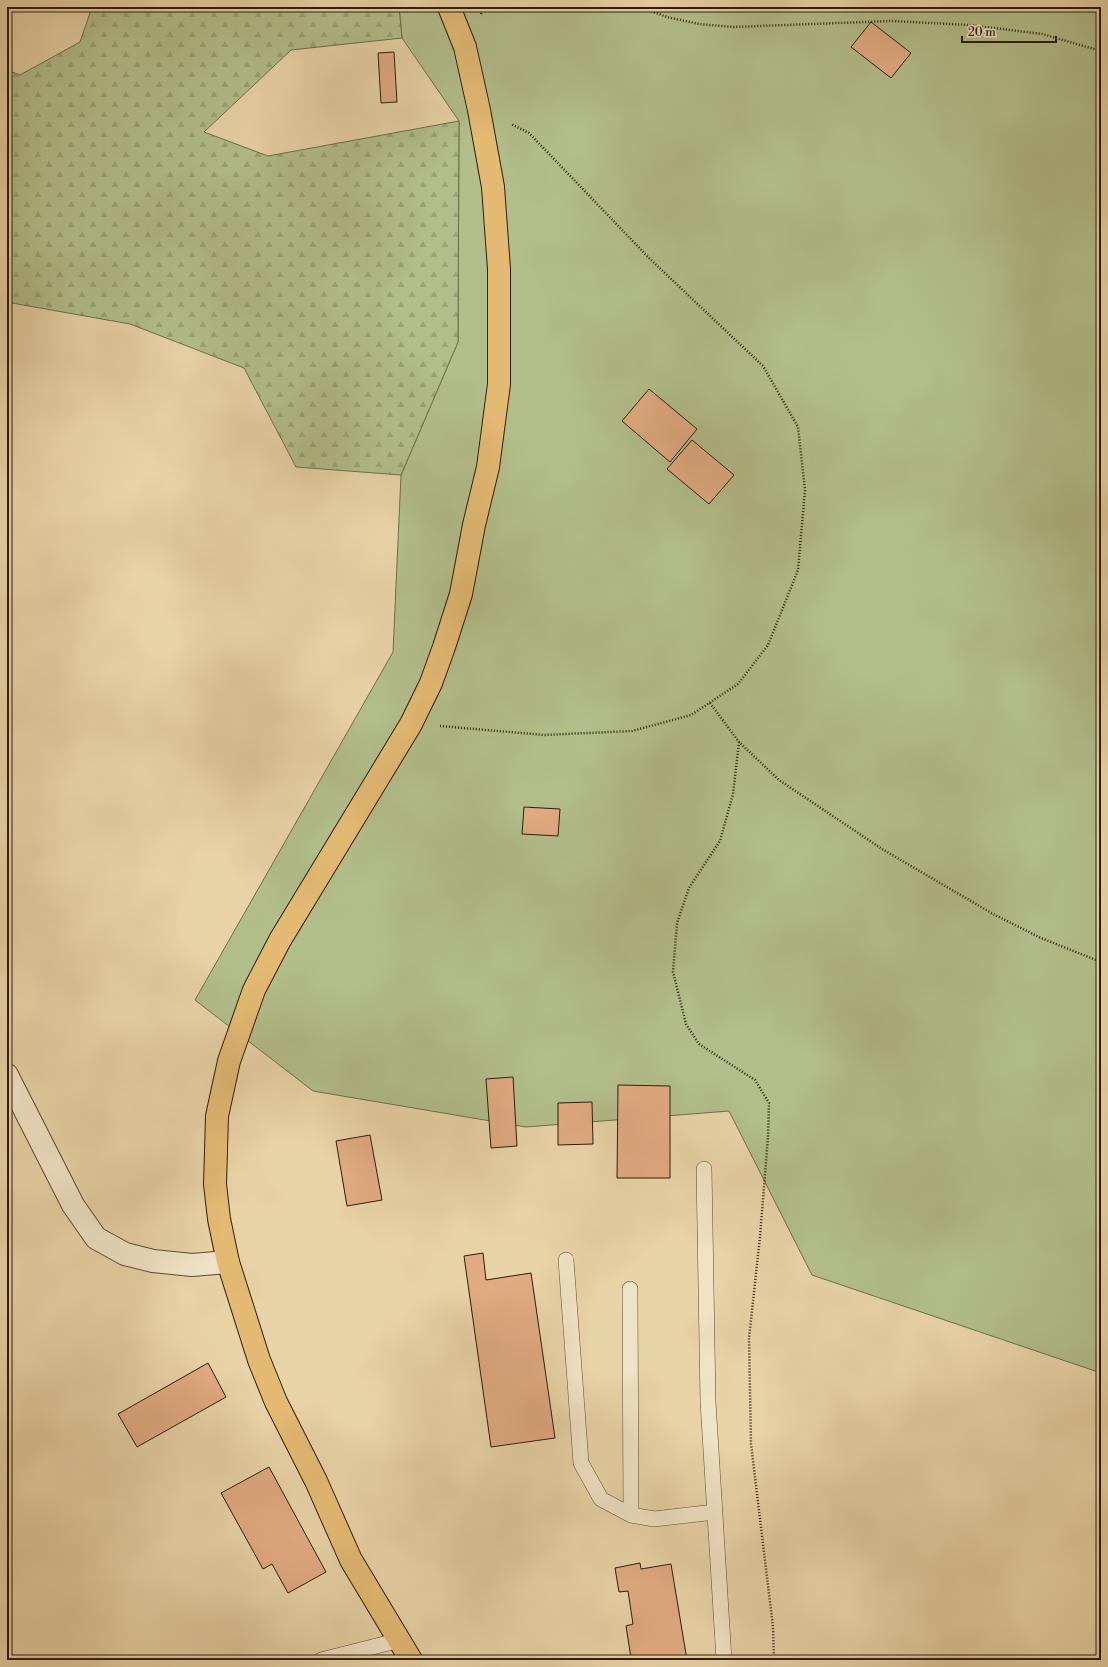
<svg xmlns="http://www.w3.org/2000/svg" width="1108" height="1667" font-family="'Libre Bodoni',serif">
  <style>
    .grass { fill: #b2be8a; stroke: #6f6d4d }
    .forest { fill: url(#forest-firs); stroke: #6f6d4d }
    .building { fill: #e1aa81; stroke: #2c1c10 }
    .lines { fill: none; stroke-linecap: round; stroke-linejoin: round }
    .service-casing { stroke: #5b4a36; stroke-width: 16 }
    .minor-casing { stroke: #5b4a36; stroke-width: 24 }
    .primary-casing { stroke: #2c1c10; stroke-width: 24 }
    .path { stroke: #2c1c10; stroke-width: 2.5; stroke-dasharray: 1 2; stroke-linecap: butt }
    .service { stroke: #f0e2c5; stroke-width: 15 }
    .minor { stroke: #f0e2c5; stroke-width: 22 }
    .primary { stroke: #e4ba73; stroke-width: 22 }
  </style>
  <defs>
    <pattern id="forest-firs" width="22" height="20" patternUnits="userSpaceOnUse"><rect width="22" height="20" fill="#b2be8a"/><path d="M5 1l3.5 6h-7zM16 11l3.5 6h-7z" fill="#99a376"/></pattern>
  </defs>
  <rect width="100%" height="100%" fill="#e8d3a6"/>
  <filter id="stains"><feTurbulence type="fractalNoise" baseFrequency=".005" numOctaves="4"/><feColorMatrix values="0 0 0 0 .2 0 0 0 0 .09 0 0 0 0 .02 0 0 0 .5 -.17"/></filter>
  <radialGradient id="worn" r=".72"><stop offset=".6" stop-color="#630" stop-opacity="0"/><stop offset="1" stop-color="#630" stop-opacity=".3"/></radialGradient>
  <path class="grass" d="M 399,7 L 1101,7 L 1101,1373 L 812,1275 L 729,1111 L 526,1127 L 313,1091 L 195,1000 L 393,652 L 401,475 L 458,342 L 459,121 L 402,38 Z"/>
  <path class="forest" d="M 92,7 L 399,7 L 402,38 L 291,50 L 204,132 L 268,156 L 459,121 L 458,342 L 401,475 L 296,467 L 244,368 L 130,324 L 12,303 L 7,296 L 7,70 L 20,75 L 80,42 Z"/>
  <path class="building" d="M 871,22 L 911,53 L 891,78 L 851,47 Z
    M 394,52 L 397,102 L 381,103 L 378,53 Z
    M 649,389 L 697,429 L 670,462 L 622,421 Z
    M 692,440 L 734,475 L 709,504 L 667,469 Z
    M 524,807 L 560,809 L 558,836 L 522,834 Z
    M 513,1077 L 517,1146 L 491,1148 L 486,1079 Z
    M 618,1085 L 670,1086 L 670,1178 L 617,1178 Z
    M 592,1102 L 593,1144 L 558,1145 L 558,1103 Z
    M 370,1135 L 382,1200 L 347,1206 L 336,1141 Z
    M 483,1253 L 486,1280 L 531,1273 L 555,1438 L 491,1447 L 464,1256 Z
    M 208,1363 L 226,1397 L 137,1447 L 118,1414 Z
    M 269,1467 L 326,1572 L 288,1593 L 272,1564 L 263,1569 L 221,1493 Z
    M 640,1563 L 641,1569 L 671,1564 L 687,1660 L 639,1660 L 638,1657 L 631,1658 L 626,1626 L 633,1624 L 628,1591 L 619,1592 L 615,1568 Z"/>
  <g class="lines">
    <defs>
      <path id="service" d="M 704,1169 L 708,1402 L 724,1660
        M 566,1260 L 581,1463 L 601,1499 L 631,1515 L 654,1519 L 715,1512
        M 630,1289 L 631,1515
        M 321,1660 L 400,1640"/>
      <path id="minor" d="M 7,1075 L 73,1205 L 96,1238 L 125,1254 L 153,1261 L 192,1265 L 228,1262"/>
      <path id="primary" d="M 411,1660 L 351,1560 L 316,1481 L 276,1402 L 259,1360 L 228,1262 L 219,1219 L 215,1184 L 217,1116 L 229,1061 L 254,990 L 280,940 L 411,724 L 431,683 L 444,647 L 461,594 L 474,525 L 488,467 L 499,384 L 499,269 L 493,187 L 479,110 L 465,47 L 449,7"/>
    </defs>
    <use href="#service" class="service-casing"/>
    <use href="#minor" class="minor-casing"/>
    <use href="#primary" class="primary-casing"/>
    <path class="path" d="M 640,7 L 667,17 L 699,24 L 733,27 L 891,21 L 970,25 L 1042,34 L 1101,51
      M 481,14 L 484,7
      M 710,703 L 739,742 L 779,780 L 882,849 L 993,914 L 1041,938 L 1101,962
      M 440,726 L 544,735 L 632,731 L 691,715 L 738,684 L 768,645 L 798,570 L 805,490 L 798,427 L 763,366 L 649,258 L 529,133 L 511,124
      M 739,742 L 733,794 L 720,841 L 689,888 L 677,923 L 673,972 L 686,1024 L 699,1044 L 755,1080 L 769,1103 L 768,1137 L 760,1237 L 749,1338 L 751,1444 L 773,1627 L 774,1660"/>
    <use href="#service" class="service"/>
    <use href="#minor" class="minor"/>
    <use href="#primary" class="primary"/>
  </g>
  <rect width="1108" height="1667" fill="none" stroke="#e8d3a6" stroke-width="24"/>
  <rect x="8" y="8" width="1092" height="1651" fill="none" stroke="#2c1c10" stroke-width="2"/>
  <rect x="12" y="12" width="1084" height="1643" fill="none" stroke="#2c1c10"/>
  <path d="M962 36v6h94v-6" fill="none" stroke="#2c1c10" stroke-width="2"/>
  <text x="968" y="36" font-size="12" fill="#2c1c10" stroke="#f0e2c5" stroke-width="3" paint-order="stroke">20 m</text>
  <rect width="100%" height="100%" filter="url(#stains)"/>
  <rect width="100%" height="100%" fill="url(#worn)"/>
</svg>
